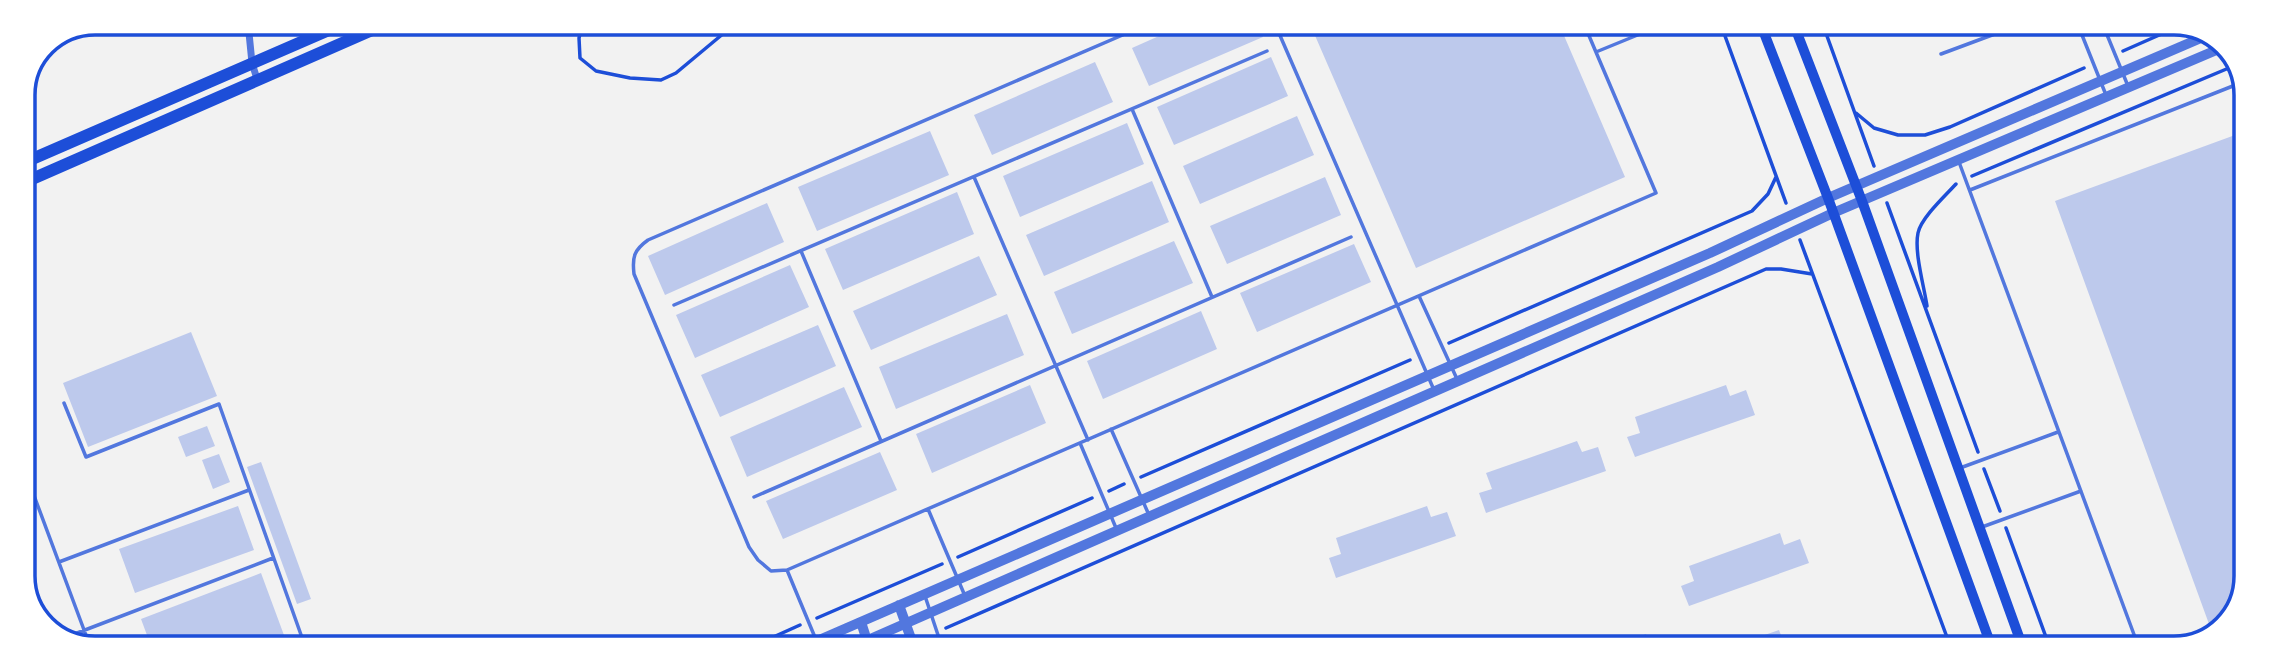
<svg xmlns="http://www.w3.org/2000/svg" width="2269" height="671" font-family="Figtree,sans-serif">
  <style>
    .building { fill: #bdc9ec }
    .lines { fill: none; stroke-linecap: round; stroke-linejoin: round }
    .path { stroke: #1d4ed8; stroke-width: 3.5 }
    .service { stroke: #5277de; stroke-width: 3.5 }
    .minor { stroke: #5277de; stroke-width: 7 }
    .tertiary { stroke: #5277de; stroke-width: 10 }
    .secondary { stroke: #1d4ed8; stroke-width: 10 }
    .primary { stroke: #1d4ed8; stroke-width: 12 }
    .rim { fill: none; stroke: #1d4ed8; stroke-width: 3.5 }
  </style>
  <rect width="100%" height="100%" fill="#f2f2f2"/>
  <path class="building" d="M 1186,24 L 1257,24 L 1263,37 L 1149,86 L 1132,48 Z
    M 1310,24 L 1559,24 L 1625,177 L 1416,268 Z
    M 1271,57 L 1288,96 L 1174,145 L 1157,107 Z
    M 1095,62 L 1113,102 L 992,155 L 974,115 Z
    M 1297,116 L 1314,155 L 1200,204 L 1183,166 Z
    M 1127,123 L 1144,164 L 1020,217 L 1003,176 Z
    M 930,131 L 949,175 L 817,231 L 798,187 Z
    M 2246,131 L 2244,594 L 2218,633 L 2213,635 L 2055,201 Z
    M 1325,177 L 1341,215 L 1227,264 L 1210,226 Z
    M 1152,181 L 1169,222 L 1044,276 L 1026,235 Z
    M 957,192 L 974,234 L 843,290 L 825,249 Z
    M 767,203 L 784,242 L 665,295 L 648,256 Z
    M 1174,241 L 1193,283 L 1072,334 L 1054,292 Z
    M 1354,244 L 1371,282 L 1257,332 L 1240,293 Z
    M 979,256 L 997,295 L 871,350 L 853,311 Z
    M 790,265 L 809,307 L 695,358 L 676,315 Z
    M 1201,311 L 1217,349 L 1103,399 L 1087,361 Z
    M 1007,314 L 1024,355 L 896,409 L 879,367 Z
    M 818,325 L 836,366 L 720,417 L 701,375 Z
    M 191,332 L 217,396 L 88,447 L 63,383 Z
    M 1030,385 L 1046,423 L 932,473 L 916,434 Z
    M 1726,385 L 1730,396 L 1746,390 L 1755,415 L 1635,457 L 1627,437 L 1640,433 L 1635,417 Z
    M 844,387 L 862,427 L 747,477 L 730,437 Z
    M 207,426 L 215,446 L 186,457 L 178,437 Z
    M 1577,441 L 1582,452 L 1598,447 L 1606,471 L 1486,513 L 1479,493 L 1492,489 L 1486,473 Z
    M 880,452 L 897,490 L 783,539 L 766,501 Z
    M 219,454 L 230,482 L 213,489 L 202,460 Z
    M 261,462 L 311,599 L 297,604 L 247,467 Z
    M 238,506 L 254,550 L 135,593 L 119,549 Z
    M 1427,506 L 1431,517 L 1447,512 L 1456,536 L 1336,578 L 1329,558 L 1341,554 L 1336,538 Z
    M 1780,533 L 1784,545 L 1800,539 L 1809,563 L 1689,606 L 1681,586 L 1694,581 L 1689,566 Z
    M 261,573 L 288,646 L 151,646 L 141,619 Z
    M 1779,630 L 1786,648 L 1730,648 L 1730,647 Z
    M 1646,634 L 1650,645 L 1672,636 L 1676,648 L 1610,648 Z"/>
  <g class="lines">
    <path class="path" d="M 583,23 L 579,38 L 580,58 L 596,71 L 630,78 L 661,80 L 676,73 L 736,23
      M 1721,25 L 1786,203
      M 1823,25 L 1874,166
      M 2123,51 L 2182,25
      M 1856,113 L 1874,128 L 1898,135 L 1925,135 L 1950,127 L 2084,68
      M 1972,176 L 2236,65
      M 1887,203 L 1978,452
      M 1800,240 L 1951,648
      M 1927,306 C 1924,286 1914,252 1918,233 C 1921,218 1945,196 1956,184
      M 1449,343 L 1752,211 L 1768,194 L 1776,177
      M 1984,469 L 2000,511
      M 1141,477 L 1410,360
      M 1109,491 L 1124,484
      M 2006,528 L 2050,648
      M 958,557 L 1092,498
      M 817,618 L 942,564
      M 946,628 L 1766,269 L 1781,269 L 1812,274
      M 751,647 L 800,625"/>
    <path class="service" d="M 1275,24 L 1434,390
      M 2078,25 L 2106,95
      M 2103,25 L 2128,86
      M 1596,52 L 1662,25
      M 1941,54 L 2019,25
      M 1132,109 L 1212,297
      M 1959,162 L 2139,648
      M 974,177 L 1088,440
      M 1970,190 L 2243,82
      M 801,251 L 881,441
      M 1419,296 L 1457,379
      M 674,305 L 1267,51
      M 64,403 L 86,457 L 219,404 L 305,646
      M 1111,429 L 1149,515
      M 1080,443 L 1116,528
      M 23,466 L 90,646
      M 1960,468 L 2058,432
      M 754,497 L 1351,237
      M 23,506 L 36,502
      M 928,509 L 965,596
      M 1982,527 L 2081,491
      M 59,562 L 249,490
      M 787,570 L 771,571 L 758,560 L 749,547 L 634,274 C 632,257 634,250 648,240 L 1148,24
      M 925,596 L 942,647
      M 832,637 L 836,647
      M 64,638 L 273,558
      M 819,647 L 787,570 L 1656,193 L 1584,24"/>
    <path class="minor" d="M 248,23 L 252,63 L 257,79"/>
    <path class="tertiary" d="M 899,605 L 914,647
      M 861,622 L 869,647
      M 803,647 L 1710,253 L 1828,198 L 2208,35
      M 852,647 L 1718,267 L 1833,213 L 2226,46"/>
    <path class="secondary" d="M 1761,25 L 1828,198 L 1992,648
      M 1794,25 L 1862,201 L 2023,648"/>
    <path class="primary" d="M 23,163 L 345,23
      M 23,183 L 388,23"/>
  </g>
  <path d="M0 0H2269V671H0ZM95 35H2174A60 60 0 0 1 2234 95V576A60 60 0 0 1 2174 636H95A60 60 0 0 1 35 576V95A60 60 0 0 1 95 35Z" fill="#fff" fill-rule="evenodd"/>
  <path class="rim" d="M95 35H2174A60 60 0 0 1 2234 95V576A60 60 0 0 1 2174 636H95A60 60 0 0 1 35 576V95A60 60 0 0 1 95 35Z"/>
</svg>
